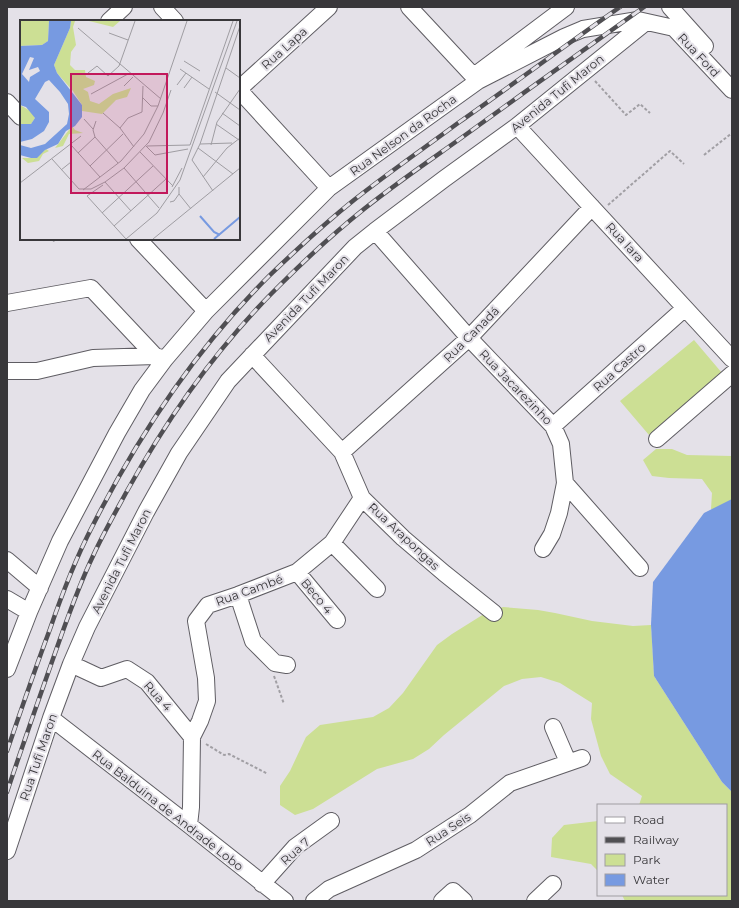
<svg xmlns="http://www.w3.org/2000/svg" width="739" height="908" font-family="Montserrat,sans-serif">
  <style>
    .green { fill: #ccdf94 }
    .water { fill: #779ae1 }
    .lines { fill: none; stroke-linecap: round; stroke-linejoin: round }
    .minor-casing { stroke: #5f5d63; stroke-width: 18 }
    .path { stroke: #a19fa4; stroke-width: 2; stroke-dasharray: 3 2; stroke-linecap: butt }
    .minor { stroke: #fff; stroke-width: 16 }
    .rail-casing { stroke: #504f53; stroke-width: 4.5 }
    .rail { stroke: #e4e1e8; stroke-width: 3; stroke-dasharray: 9; stroke-linecap: butt }
    .labels { text-anchor: middle; dominant-baseline: central; stroke-width: 4; stroke-linejoin: round; paint-order: stroke }
    .street-label { font-size: 12px; fill: #38373a; stroke: #e4e1e8 }
    .inset-river { fill: none; stroke: #779ae1; stroke-width: 2 }
    .inset-road { fill: none; stroke: #9f9da2; stroke-width: 1 }
    .view { fill: #c2185b; fill-opacity: 0.15; stroke: #c2185b; stroke-width: 2 }
    .inset-edge { fill: none; stroke: #38373a; stroke-width: 2 }
  </style>
  <rect width="100%" height="100%" fill="#e4e1e8"/>
  <path class="green" d="M 694,340 L 722,373 L 649,435 L 620,401 Z
    M 656,449 L 672,449 L 687,455 L 732,456 L 732,513 L 728,514 L 711,509 L 712,493 L 702,479 L 669,478 L 652,476 L 643,460 Z
    M 503,607 L 538,610 L 555,613 L 592,621 L 633,626 L 651,625 L 654,676 L 722,782 L 732,792 L 732,901 L 625,901 L 622,895 L 726,895 L 726,805 L 639,805 L 642,796 L 610,774 L 601,756 L 591,719 L 592,703 L 560,683 L 541,677 L 522,679 L 504,686 L 444,735 L 429,749 L 413,759 L 377,769 L 313,809 L 295,815 L 280,805 L 280,786 L 290,771 L 306,737 L 320,725 L 373,717 L 389,708 L 403,693 L 437,645 L 452,634 L 484,614 Z
    M 598,821 L 598,871 L 591,864 L 551,857 L 552,838 L 564,825 Z"/>
  <path class="water" d="M 732,499 L 732,792 L 722,782 L 654,676 L 651,625 L 653,582 L 704,513 Z"/>
  <g class="lines">
    <defs>
      <path id="minor" d="M 162,7 L 175,21
        M 409,7 L 478,81
        M 670,7 L 705,46
        M 109,21 L 124,7
        M 478,73 L 566,7
        M 239,89 L 329,7
        M 239,90 L 329,188
        M 7,102 L 21,117
        M 517,126 L 732,359
        M 375,231 L 469,338 L 553,426 L 561,444 L 565,483 L 559,513 L 552,534 L 543,549
        M 138,239 L 206,311
        M 7,303 L 91,288 L 155,356 L 165,359
        M 252,355 L 342,452 L 362,498 L 403,538 L 444,573 L 494,613
        M 7,371 L 37,371 L 93,358 L 155,356
        M 553,426 L 685,308
        M 657,439 L 732,374
        M 342,452 L 469,338 L 592,207
        M 565,483 L 640,568
        M 332,543 L 377,589
        M 7,560 L 40,588
        M 297,572 L 337,620
        M 238,595 L 253,641 L 275,663 L 287,665
        M 7,599 L 29,612
        M 71,664 L 101,678 L 127,669 L 147,682 L 192,737
        M 7,669 L 29,612 L 60,541 L 117,433 L 142,390 L 165,359 L 206,311 L 329,188 L 478,81 L 564,37 L 583,29 L 638,20 L 674,28 L 732,90
        M 51,718 L 189,825 L 285,901
        M 553,727 L 568,762
        M 189,825 L 191,807 L 192,737 L 200,721 L 207,701 L 206,678 L 196,621 L 208,605 L 238,595 L 297,572 L 332,543 L 362,498
        M 7,851 L 51,718 L 71,664 L 87,627 L 146,512 L 179,453 L 228,381 L 355,247 L 375,231 L 444,179 L 517,126 L 646,22
        M 262,884 L 295,847 L 331,821
        M 314,901 L 329,889 L 416,850 L 470,815 L 510,783 L 582,758
        M 442,901 L 453,891 L 464,901
        M 535,901 L 553,884"/>
    </defs>
    <use href="#minor" class="minor-casing"/>
    <path class="path" d="M 595,81 L 626,115 L 640,104 L 650,113
      M 704,155 L 732,133
      M 608,205 L 670,151 L 684,164
      M 52,239 L 54,241 L 57,239
      M 274,676 L 284,704
      M 206,744 L 224,755 L 229,754 L 268,774"/>
    <use href="#minor" class="minor"/>
    <defs>
      <path id="rail" d="M 7,751 C 21,710 35,669 50,629 C 62,594 75,560 92,527 C 138,436 196,349 269,276 C 296,250 324,224 354,200 C 388,173 423,149 458,123 C 512,85 566,45 620,7
        M 7,792 C 24,741 42,690 60,639 C 70,611 80,583 93,556 C 103,534 115,513 127,491 C 168,417 218,346 279,286 C 306,259 334,233 364,209 C 394,185 426,163 457,141 C 519,96 582,51 644,7"/>
    </defs>
    <use href="#rail" class="rail-casing"/>
    <use href="#rail" class="rail"/>
  </g>
  <g class="labels">
    <g class="street-label">
      <text transform="translate(284 48) rotate(-42)">Rua Lapa</text>
      <text transform="translate(699 55) rotate(47)">Rua Ford</text>
      <text transform="translate(557 93) rotate(-39)">Avenida Tufi Maron</text>
      <text transform="translate(403 135) rotate(-36)">Rua Nelson da Rocha</text>
      <text transform="translate(625 242) rotate(47)">Rua Iara</text>
      <text transform="translate(306 298) rotate(-46)">Avenida Tufi Maron</text>
      <text transform="translate(471 334) rotate(-45)">Rua Canadá</text>
      <text transform="translate(619 367) rotate(-42)">Rua Castro</text>
      <text transform="translate(516 387) rotate(46)">Rua Jacarezinho</text>
      <text transform="translate(404 536) rotate(43)">Rua Arapongas</text>
      <text transform="translate(121 561) rotate(-63)">Avenida Tufi Maron</text>
      <text transform="translate(249 590) rotate(-20)">Rua Cambé</text>
      <text transform="translate(317 596) rotate(50)">Beco 4</text>
      <text transform="translate(158 696) rotate(48)">Rua 4</text>
      <text transform="translate(38 757) rotate(-71)">Rua Tufi Maron</text>
      <text transform="translate(168 810) rotate(38)">Rua Balduina de Andrade Lobo</text>
      <text transform="translate(448 829) rotate(-33)">Rua Seis</text>
      <text transform="translate(295 851) rotate(-42)">Rua 7</text>
    </g>
  </g>
  <g transform="translate(20 20)">
    <rect width="220" height="220" fill="#e4e1e8"/>
    <path d="M 0,1 L 29,1 L 28,21 L 22,25 L 0,26 ZM 51,1 L 55,1 L 53,7 L 56,25 L 51,32 L 50,45 L 55,50 L 65,50 L 66,57 L 75,61 L 74,65 L 63,69 L 68,72 L 70,81 L 79,84 L 93,74 L 111,68 L 107,77 L 96,80 L 82,94 L 62,91 L 62,85 L 53,71 L 37,53 L 34,45 L 50,8 ZM 69,1 L 100,1 L 93,7 ZM 0,85 L 12,92 L 15,98 L 11,104 L 0,104 ZM 52,106 L 55,110 L 63,113 L 49,114 L 43,126 L 35,128 ZM 26,129 L 29,131 L 23,134 L 19,141 L 8,143 L 2,138 L 16,138 Z" fill="#ccdf94"/>
    <path d="M 29,1 L 51,1 L 50,8 L 34,45 L 37,53 L 62,85 L 62,97 L 55,106 L 46,111 L 38,124 L 25,130 L 17,138 L 11,138 L 0,135 L 0,125 L 11,128 L 25,124 L 47,104 L 49,94 L 48,84 L 40,72 L 29,60 L 25,62 L 15,79 L 29,92 L 29,102 L 24,111 L 12,119 L 0,122 L 0,104 L 11,104 L 15,98 L 6,87 L 0,85 L 0,26 L 22,25 L 28,21 ZM 10,37 L 14,38 L 9,50 L 18,47 L 20,51 L 10,57 L 9,62 L 2,54 Z" fill="#779ae1" fill-rule="evenodd"/>
    <path class="inset-river" d="M 180,196 L 194,212 L 200,215M 194,219 L 220,197"/>
    <path class="inset-road" d="M 58,8 L 141,79M 89,13 L 108,20M 164,41 L 180,51M 206,48 L 220,58M 160,49 L 189,69M 68,53 L 77,46 L 88,56 L 99,46 L 115,1M 157,65 L 166,53M 104,66 L 113,57M 164,68 L 172,57M 195,72 L 220,90M 71,74 L 108,54M 122,77 L 131,86 L 138,86M 83,93 L 100,108 L 114,127M 202,93 L 220,106M 64,99 L 73,109M 76,101 L 73,110 L 75,117 L 98,143M 196,104 L 219,120M 100,108 L 108,98 L 122,92 L 123,66M 180,124 L 212,123M 51,125 L 80,157M 170,125 L 213,1M 191,125 L 197,102 L 220,69M 126,126 L 135,135 L 168,129M 127,126 L 170,125M 178,128 L 213,154M 120,132 L 153,166M 58,133 L 75,117M 32,139 L 59,169 L 71,169 L 85,162 L 104,148 L 129,122 L 143,93 L 151,70M 172,140 L 180,124 L 220,6M 172,140 L 193,171M 70,146 L 103,114M 104,148 L 139,188M 41,150 L 51,142M 183,157 L 207,128 L 220,118M 85,162 L 111,191M 0,163 L 61,116M 83,165 L 67,176 L 106,219M 152,167 L 162,148M 63,170 L 101,141 L 124,114 L 138,86 L 167,1M 159,174 L 171,189M 150,182 L 154,181 L 159,174 L 159,167M 82,193 L 133,146M 94,206 L 146,159M 106,219 L 137,193 L 160,160 L 217,1M 133,219 L 220,148"/>
    <path class="view" d="M 51,54 L 147,54 L 147,173 L 51,173 Z"/>
    <rect width="220" height="220" class="inset-edge"/>
  </g>
  <rect width="739" height="908" fill="none" stroke="#38373a" stroke-width="16"/>
  <rect x="597" y="804" width="130" height="92" fill="#e4e1e8" stroke="#9f9da2"/>
  <rect x="605" y="817" width="20" height="6" fill="#ffffff" stroke="#9f9da2"/>
  <text x="633" y="824" font-size="12" fill="#38373a">Road</text>
  <rect x="605" y="837" width="20" height="6" fill="#504f53" stroke="#9f9da2"/>
  <text x="633" y="844" font-size="12" fill="#38373a">Railway</text>
  <rect x="605" y="854" width="20" height="12" fill="#ccdf94" stroke="#9f9da2"/>
  <text x="633" y="864" font-size="12" fill="#38373a">Park</text>
  <rect x="605" y="874" width="20" height="12" fill="#779ae1" stroke="#9f9da2"/>
  <text x="633" y="884" font-size="12" fill="#38373a">Water</text>
</svg>
